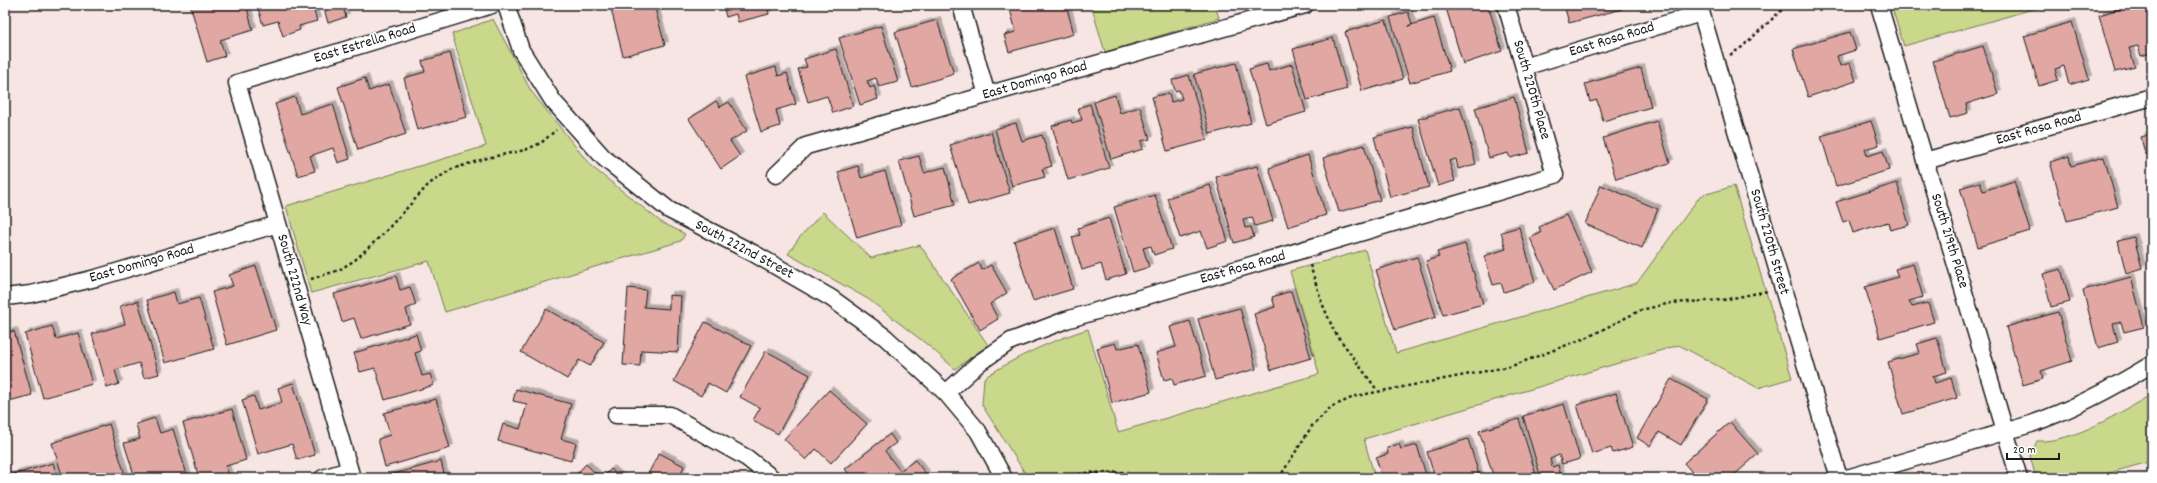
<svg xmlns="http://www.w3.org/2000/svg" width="2157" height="483" font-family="Dekko,sans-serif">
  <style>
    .green { fill: #cad88c; stroke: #737a54 }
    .building { fill: #e1a7a3; stroke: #1c1c1c; filter: url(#shadow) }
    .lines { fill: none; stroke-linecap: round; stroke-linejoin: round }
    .minor-casing { stroke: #1c1c1c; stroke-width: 19 }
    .path { stroke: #1c1c1c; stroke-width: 2.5; stroke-dasharray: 3 3; stroke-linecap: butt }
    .minor { stroke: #fff; stroke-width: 16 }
    .labels { text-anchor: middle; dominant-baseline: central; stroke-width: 3; stroke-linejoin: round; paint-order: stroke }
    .street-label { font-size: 15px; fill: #1c1c1c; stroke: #fff }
  </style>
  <defs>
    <filter id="shadow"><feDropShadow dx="3.5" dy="-3.5" stdDeviation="0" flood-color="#0004"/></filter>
  </defs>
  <rect width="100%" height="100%" fill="#f6e5e3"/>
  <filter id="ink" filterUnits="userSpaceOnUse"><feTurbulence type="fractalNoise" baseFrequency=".025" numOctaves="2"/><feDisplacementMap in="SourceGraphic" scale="8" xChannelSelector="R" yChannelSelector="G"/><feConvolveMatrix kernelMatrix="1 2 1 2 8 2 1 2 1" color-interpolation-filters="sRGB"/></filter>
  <g filter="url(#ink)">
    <path class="green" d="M 1091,5 L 1215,5 L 1219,18 L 1105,52 Z
      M 1891,5 L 2047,5 L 1904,46 Z
      M 493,19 L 531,91 L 591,166 L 661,222 L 685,234 L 681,241 L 445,312 L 429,261 L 311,293 L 286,206 L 486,146 L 452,34 Z
      M 1734,186 L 1792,378 L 1758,388 L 1679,345 L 1364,439 L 1375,478 L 1028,478 L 982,405 L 984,378 C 1017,356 1051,341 1088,329 L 1118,432 L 1319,374 L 1290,271 L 1365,250 L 1396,353 L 1614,290 L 1637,283 L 1700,196 Z
      M 823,212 L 871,258 L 920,245 L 988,345 L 955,369 L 929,346 L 868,299 L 788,254 L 799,238 Z
      M 2152,394 L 2152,461 L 2091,478 L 2036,478 L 2030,456 L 2037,441 C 2073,443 2121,412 2152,394 Z"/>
    <path class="building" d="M 190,5 L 246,5 L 253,30 L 220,40 L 225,56 L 207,62 Z
      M 257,5 L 312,5 L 317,21 L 299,26 L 300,30 L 283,36 L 278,21 L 263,25 Z
      M 323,5 L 342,5 L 346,17 L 328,23 Z
      M 610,5 L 654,5 L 665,45 L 623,56 Z
      M 723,5 L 767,5 L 769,14 L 738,22 L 736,14 L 726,17 Z
      M 1025,5 L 1066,5 L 1074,34 L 1009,52 L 1004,35 L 1016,32 L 1010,9 Z
      M 1457,5 L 1488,5 L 1502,51 L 1463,64 L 1446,8 Z
      M 1564,5 L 1621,5 L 1622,9 L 1569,23 Z
      M 2134,5 L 2148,5 L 2152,20 L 2152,53 L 2141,56 L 2138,46 L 2129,48 L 2135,67 L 2115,72 L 2099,15 Z
      M 1408,12 L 1412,24 L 1408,26 L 1434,18 L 1450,71 L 1410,83 L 1390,17 Z
      M 937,20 L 954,74 L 912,87 L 895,32 Z
      M 1386,20 L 1403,79 L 1362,91 L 1345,32 Z
      M 2072,22 L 2089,79 L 2069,85 L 2064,66 L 2055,69 L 2058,80 L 2039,86 L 2024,36 Z
      M 881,26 L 898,82 L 879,87 L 876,78 L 867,81 L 870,88 L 874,86 L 878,99 L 860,105 L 839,38 Z
      M 1850,32 L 1856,50 L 1837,56 L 1840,66 L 1850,63 L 1856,81 L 1808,97 L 1793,49 Z
      M 1333,38 L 1347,89 L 1307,100 L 1293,49 Z
      M 1983,46 L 1998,94 L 1966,104 L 1968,113 L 1950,118 L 1933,61 Z
      M 836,49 L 853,106 L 833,113 L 827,96 L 808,102 L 798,69 L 807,67 L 804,59 Z
      M 450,53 L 467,117 L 417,130 L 404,78 L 425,72 L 422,61 Z
      M 1236,63 L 1251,123 L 1210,134 L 1194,74 Z
      M 1267,64 L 1269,71 L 1292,64 L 1306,112 L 1266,124 L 1249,69 Z
      M 776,67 L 778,76 L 787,73 L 796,104 L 776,110 L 780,126 L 761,132 L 744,77 Z
      M 1641,68 L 1651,107 L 1603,121 L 1597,100 L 1590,102 L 1585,84 Z
      M 1189,75 L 1207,140 L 1167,151 L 1152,97 L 1169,93 L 1171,102 L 1182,99 L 1179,90 L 1175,91 L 1172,80 Z
      M 365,78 L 369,91 L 389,84 L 406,134 L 358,150 L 338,87 Z
      M 1115,95 L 1120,113 L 1140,107 L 1150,139 L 1141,141 L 1143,149 L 1111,159 L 1094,102 Z
      M 295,97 L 300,114 L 333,104 L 350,159 L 338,163 L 333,148 L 310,156 L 315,171 L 298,176 L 275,104 Z
      M 1514,97 L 1529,153 L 1510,158 L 1508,153 L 1489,158 L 1475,108 Z
      M 716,101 L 720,107 L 729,102 L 747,131 L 730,141 L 740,156 L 721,169 L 689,119 Z
      M 1090,104 L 1109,168 L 1068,180 L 1052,126 L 1071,120 L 1072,123 L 1082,120 L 1078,108 Z
      M 1460,107 L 1476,164 L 1458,169 L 1456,159 L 1449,161 L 1455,181 L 1438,186 L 1418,119 Z
      M 1657,121 L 1670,163 L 1616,179 L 1603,138 Z
      M 1871,121 L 1879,145 L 1865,149 L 1867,156 L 1883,151 L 1889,170 L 1836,186 L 1821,136 Z
      M 1016,123 L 1022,141 L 1042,135 L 1052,166 L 1042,169 L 1045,177 L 1012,186 L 995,129 Z
      M 1413,127 L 1429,187 L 1390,197 L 1374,137 Z
      M 991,132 L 1010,193 L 968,205 L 950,145 Z
      M 2152,134 L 2152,153 L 2145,154 L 2141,137 Z
      M 1364,145 L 1380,200 L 1339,212 L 1323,158 Z
      M 1308,155 L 1326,215 L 1288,227 L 1269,168 Z
      M 919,156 L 924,173 L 945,167 L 955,205 L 914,216 L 899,161 Z
      M 2069,156 L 2071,166 L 2104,157 L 2118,207 L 2067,221 L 2050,162 Z
      M 858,166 L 861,178 L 885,171 L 901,225 L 857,238 L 838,172 Z
      M 1257,166 L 1273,221 L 1255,226 L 1252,217 L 1243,219 L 1245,228 L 1251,227 L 1254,237 L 1234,243 L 1216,177 Z
      M 2014,181 L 2030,231 L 1978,247 L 1960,188 L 1980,182 L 1983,191 Z
      M 1897,183 L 1909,225 L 1890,230 L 1888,222 L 1853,233 L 1849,220 L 1843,222 L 1836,202 Z
      M 1210,185 L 1228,241 L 1207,248 L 1201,231 L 1180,238 L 1167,198 Z
      M 1601,185 L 1658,209 L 1642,248 L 1585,224 Z
      M 1155,195 L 1172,249 L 1154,255 L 1151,246 L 1143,248 L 1149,267 L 1133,272 L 1114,207 Z
      M 1566,215 L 1592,272 L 1554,290 L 1530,238 L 1541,233 L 1539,227 Z
      M 1109,218 L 1126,274 L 1106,280 L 1101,264 L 1082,270 L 1072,237 L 1080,235 L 1078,228 Z
      M 1519,227 L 1535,282 L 1504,292 L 1501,283 L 1493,285 L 1484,256 L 1506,249 L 1501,232 Z
      M 1055,228 L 1073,289 L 1033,301 L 1014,241 Z
      M 2134,237 L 2142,268 L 2126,273 L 2118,241 Z
      M 1465,244 L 1483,304 L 1443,315 L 1426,261 L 1439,257 L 1437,252 Z
      M 1417,257 L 1436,317 L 1395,330 L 1376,270 Z
      M 979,263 L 982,270 L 991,265 L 1007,293 L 990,304 L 998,319 L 980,330 L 951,279 Z
      M 1913,264 L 1923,297 L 1909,301 L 1912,307 L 1928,303 L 1934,322 L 1880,338 L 1865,287 L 1898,277 L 1895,269 Z
      M 256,266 L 276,330 L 227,345 L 212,292 L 233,286 L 229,275 Z
      M 2061,269 L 2070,302 L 2051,307 L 2043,274 Z
      M 396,276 L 400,290 L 410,287 L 416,305 L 406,309 L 410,324 L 361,339 L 354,318 L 342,322 L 334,294 Z
      M 2131,277 L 2144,327 L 2124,332 L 2121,322 L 2113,324 L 2118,342 L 2098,348 L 2083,290 Z
      M 628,288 L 646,290 L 644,307 L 669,309 L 669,295 L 681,296 L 678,352 L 641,350 L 640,366 L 623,365 Z
      M 1291,291 L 1311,358 L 1271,370 L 1254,314 L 1275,307 L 1272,297 Z
      M 174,292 L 177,304 L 199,298 L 214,349 L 165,363 L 147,300 Z
      M 138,301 L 159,374 L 144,378 L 139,363 L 115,370 L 119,384 L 107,388 L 92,334 L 125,324 L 120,306 Z
      M 1240,308 L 1256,369 L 1215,380 L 1198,319 Z
      M 546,309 L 604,342 L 590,366 L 579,360 L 567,379 L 521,352 Z
      M 2058,312 L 2072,361 L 2041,371 L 2043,379 L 2023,385 L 2006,327 Z
      M 1190,321 L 1206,376 L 1174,385 L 1172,378 L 1164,380 L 1156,353 L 1176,347 L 1170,327 Z
      M 705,322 L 751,346 L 726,393 L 708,383 L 701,396 L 674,381 Z
      M 52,326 L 56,339 L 78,333 L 92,384 L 43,398 L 25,334 Z
      M 14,331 L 32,395 L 5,402 L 5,333 Z
      M 416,334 L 421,351 L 415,353 L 422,376 L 430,374 L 434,385 L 385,400 L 375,368 L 360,372 L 354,353 Z
      M 1937,338 L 1947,372 L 1933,376 L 1935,383 L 1951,378 L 1957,398 L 1903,414 L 1888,362 L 1920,353 L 1917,344 Z
      M 1115,343 L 1117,349 L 1138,344 L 1151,392 L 1112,403 L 1097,348 Z
      M 766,351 L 810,375 L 778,434 L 753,420 L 760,408 L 740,397 Z
      M 1671,379 L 1708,399 L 1681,445 L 1659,432 L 1650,446 L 1637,438 Z
      M 293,383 L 315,455 L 297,460 L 292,444 L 258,454 L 242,400 L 254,396 L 258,410 L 282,403 L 278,388 Z
      M 516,389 L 571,404 L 561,439 L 576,443 L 571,461 L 498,441 L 503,424 L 520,429 L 527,404 L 513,401 Z
      M 829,390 L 867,424 L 831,463 L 816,449 L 806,460 L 784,439 Z
      M 1616,393 L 1633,447 L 1613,453 L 1611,448 L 1592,454 L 1577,405 Z
      M 436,399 L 450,448 L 385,467 L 378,439 L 390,435 L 384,413 Z
      M 1564,404 L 1580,459 L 1562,464 L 1559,455 L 1550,459 L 1552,467 L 1558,465 L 1561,476 L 1541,478 L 1523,416 Z
      M 232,409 L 246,460 L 226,466 L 229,478 L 199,478 L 183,423 Z
      M 155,418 L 160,433 L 173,429 L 188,478 L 135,478 L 124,443 L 140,439 L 136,424 Z
      M 1519,419 L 1537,478 L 1494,478 L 1479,431 Z
      M 1730,422 L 1758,454 L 1731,478 L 1697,478 L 1684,463 Z
      M 109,424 L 126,478 L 63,478 L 52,443 Z
      M 890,434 L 896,443 L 885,451 L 900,471 L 915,460 L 926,474 L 921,478 L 852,478 L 845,469 Z
      M 1468,439 L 1480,478 L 1435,478 L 1427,452 Z
      M 1399,444 L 1401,449 L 1417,445 L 1427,478 L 1382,478 L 1376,458 L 1388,454 L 1387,448 Z
      M 659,453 L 684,466 L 679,478 L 646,478 Z
      M 441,461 L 445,478 L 387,478 L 387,476 Z
      M 53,463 L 58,478 L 5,478 L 5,477 Z
      M 586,464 L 600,478 L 573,478 Z
      M 611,469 L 621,478 L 602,478 Z"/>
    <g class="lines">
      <defs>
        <path id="minor" d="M 506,5 L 521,50 L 553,101 L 604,158 L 669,210 L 753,253 L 831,298 L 885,337 L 946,393 L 978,431 L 1004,478
          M 961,5 L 987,95
          M 1699,5 L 1839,478
          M 1879,5 L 2019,478
          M 1524,67 L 1701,13
          M 1925,161 L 2152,97
          M 776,175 L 806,146 L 1305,5
          M 5,297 L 31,294 L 96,278 L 278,224
          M 946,393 L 979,363 L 1011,341 L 1066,320 L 1555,175 L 1506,5
          M 616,415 L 670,415 L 747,458 L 772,478
          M 323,478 L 349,470
          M 352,478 L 237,83 L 492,5
          M 1847,478 L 2031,424 C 2074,409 2113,388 2152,364"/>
      </defs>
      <use href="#minor" class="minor-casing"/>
      <path class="path" d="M 1730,55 L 1742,47 L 1785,7 L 1794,5
        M 1310,265 L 1322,303 L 1334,331 L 1377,390
        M 311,279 L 339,270 L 355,260 L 384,233 L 429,184 L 452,169 L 487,158 L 525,150 L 541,143 L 556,130
        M 1061,478 L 1085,473 L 1128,472
        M 1279,478 L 1312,426 L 1331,407 L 1356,396 L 1512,366 L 1588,337 L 1641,310 L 1671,303 L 1723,300 L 1768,291"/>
      <use href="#minor" class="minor"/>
    </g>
  </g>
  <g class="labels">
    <g class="street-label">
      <text transform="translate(1612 40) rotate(-17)">East Rosa Road</text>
      <text transform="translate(365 44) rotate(-17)">East Estrella Road</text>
      <text transform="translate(1035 81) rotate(-16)">East Domingo Road</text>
      <text transform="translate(1531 90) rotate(74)">South 220th Place</text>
      <text transform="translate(2039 129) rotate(-16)">East Rosa Road</text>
      <text transform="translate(1949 241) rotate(73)">South 219th Place</text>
      <text transform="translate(1769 242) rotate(74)">South 220th Street</text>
      <text transform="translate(744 250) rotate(28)">South 222nd Street</text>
      <text transform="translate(142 264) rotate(-16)">East Domingo Road</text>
      <text transform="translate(1243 268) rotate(-16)">East Rosa Road</text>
      <text transform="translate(294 280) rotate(74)">South 222nd Way</text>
    </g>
  </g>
  <rect width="2157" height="483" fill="none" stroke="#fff" stroke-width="20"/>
  <rect x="10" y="10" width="2137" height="463" fill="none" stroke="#1c1c1c" stroke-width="1.5" filter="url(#ink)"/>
  <path d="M2007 453v6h52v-6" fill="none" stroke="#1c1c1c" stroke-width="2"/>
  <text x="2013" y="453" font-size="12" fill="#1c1c1c" stroke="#ffffff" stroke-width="3" paint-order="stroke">20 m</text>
</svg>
